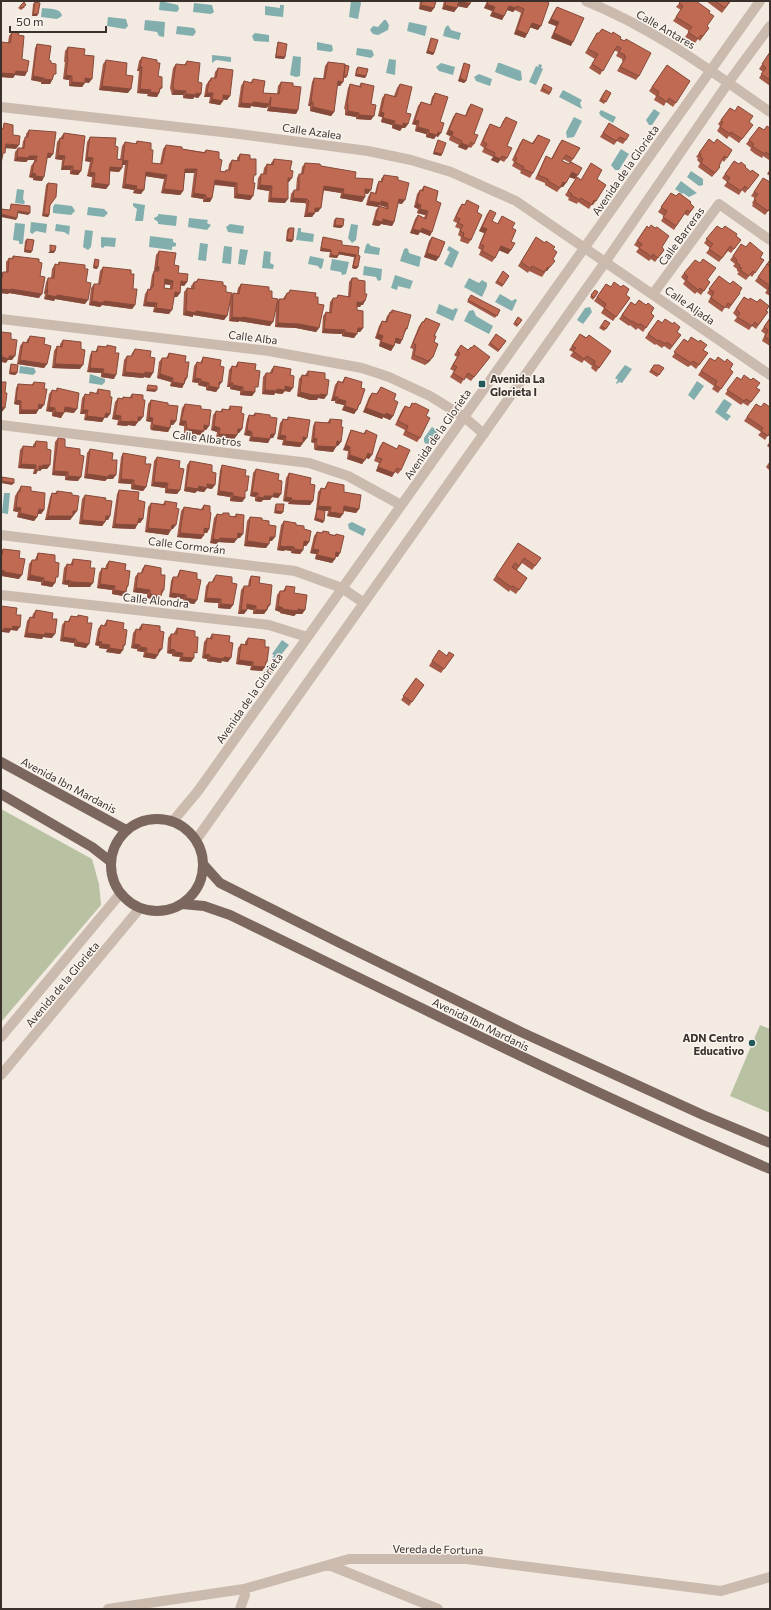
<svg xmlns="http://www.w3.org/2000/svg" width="771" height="1610" font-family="Commissioner,sans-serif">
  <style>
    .green { fill: #b8c1a2 }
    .water { fill: #82aeae }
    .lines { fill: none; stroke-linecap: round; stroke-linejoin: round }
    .street { stroke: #cbbaae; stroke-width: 10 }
    .primary { stroke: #7b675e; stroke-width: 10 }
    .wall { fill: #a55b47; fill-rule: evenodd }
    .shaded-wall { fill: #864a3a }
    .building { fill: #c06a53; stroke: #864a3a; fill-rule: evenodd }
    .poi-dot { fill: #23585a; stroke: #faf4ee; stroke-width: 1.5 }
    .labels { text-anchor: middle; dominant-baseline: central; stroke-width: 3; stroke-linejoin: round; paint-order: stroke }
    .street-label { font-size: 11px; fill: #3a302c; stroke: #faf4ee }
    .poi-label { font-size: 11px; font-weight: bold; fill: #3a302c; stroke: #faf4ee; text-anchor: start }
  </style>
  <rect width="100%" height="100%" fill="#f3eae2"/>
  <path class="green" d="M 1,809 L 92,859 L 99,884 L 101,905 L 1,1022 Z
    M 760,1025 L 770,1029 L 770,1113 L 730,1096 Z"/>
  <path class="water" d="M 160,1 L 178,5 L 179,9 L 177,12 L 159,10 Z
    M 351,1 L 360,1 L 361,3 L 358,19 L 349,17 Z
    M 194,3 L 212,5 L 214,12 L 211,14 L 193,12 Z
    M 280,5 L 284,5 L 283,17 L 265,15 L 265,6 L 280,8 Z
    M 42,8 C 50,9 61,8 62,16 L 57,19 L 41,17 Z
    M 108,17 L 126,19 L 128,26 L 125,29 L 107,26 Z
    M 145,20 L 165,22 L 164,37 L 159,36 L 157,32 L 144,30 Z
    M 384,20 L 386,20 L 389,25 L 388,30 L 378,35 L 373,34 L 370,30 L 373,26 L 378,27 Z
    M 409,22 L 427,26 L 425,36 L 407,31 Z
    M 448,25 L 451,30 L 461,33 L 459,40 L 443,36 L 445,28 Z
    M 177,26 L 194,28 L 196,32 L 193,36 L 176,34 Z
    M 255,33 L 269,35 L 269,42 L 254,41 L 252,36 Z
    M 317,42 L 332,45 L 333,50 L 331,52 L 317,50 Z
    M 357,48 L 372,50 L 374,55 L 371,58 L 356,55 Z
    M 212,55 L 231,57 L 231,62 L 216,60 L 212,63 Z
    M 293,56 L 301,57 L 300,76 L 296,77 L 290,75 Z
    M 389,59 L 396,60 L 395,75 L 386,73 Z
    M 441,63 L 455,67 L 453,75 L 439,71 L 436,67 Z
    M 498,63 L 500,63 L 521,71 L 522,80 L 519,81 L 495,72 Z
    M 539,64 L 542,65 L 541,68 L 543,69 L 536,85 L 529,82 L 536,66 L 538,67 Z
    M 479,74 L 492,79 L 490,86 L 476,81 L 474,77 Z
    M 563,90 L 582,100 L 580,103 L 582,109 L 559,97 Z
    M 654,109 L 660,113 L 652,125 L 649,125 L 646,120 Z
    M 601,110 L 616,117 L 613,123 L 601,116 L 599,113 Z
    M 574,117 L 582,121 L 574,137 L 567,138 L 566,132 Z
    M 621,149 L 629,154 L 619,170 L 615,170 L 611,165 Z
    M 691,171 L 703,179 L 703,185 L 699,186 L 687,177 Z
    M 681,181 L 697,193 L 689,197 L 683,193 L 682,194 L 675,189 Z
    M 17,189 L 24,190 L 23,199 L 25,202 L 24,204 L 15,203 Z
    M 133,203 L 145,205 L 143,221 L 135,221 L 137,209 L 133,206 Z
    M 55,204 L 72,206 L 75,211 L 71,215 L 53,213 L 53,207 Z
    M 88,207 L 104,209 L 108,213 L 104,217 L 87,215 Z
    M 158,214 L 177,216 L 176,226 L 158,224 L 158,222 L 154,219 L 154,218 L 158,216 Z
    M 189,218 L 208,220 L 207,223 L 211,225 L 207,230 L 188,227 Z
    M 31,222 L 47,224 L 46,233 L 36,231 L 32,234 L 30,232 Z
    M 15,223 L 25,224 L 23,244 L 19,244 L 19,241 L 13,240 Z
    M 56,224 L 70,226 L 69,235 L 64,232 L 55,231 Z
    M 230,224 L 244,226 L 243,234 L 228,232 L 226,227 Z
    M 351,224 L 358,225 L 356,240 L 352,243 L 348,238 Z
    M 298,228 L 301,228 L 301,232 L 314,234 L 313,242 L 296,240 Z
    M 85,230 L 93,231 L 91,247 L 88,250 L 83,247 Z
    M 150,236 L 173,239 L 173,242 L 176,243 L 176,246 L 172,247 L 172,250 L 149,247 Z
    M 101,237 L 116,238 L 115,247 L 105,246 L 103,248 L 101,247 Z
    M 200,243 L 208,244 L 206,261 L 198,260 Z
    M 368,243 L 371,246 L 380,248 L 379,255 L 364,253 L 366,245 Z
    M 224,246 L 232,247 L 231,264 L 222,263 Z
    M 449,246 L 459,252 L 452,268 L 444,264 L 450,252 L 447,250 Z
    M 406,248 L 408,249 L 409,253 L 421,257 L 419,267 L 400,261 L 404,249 Z
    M 240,249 L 248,250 L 245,265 L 238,264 Z
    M 264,251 L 271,252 L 270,263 L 274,265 L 273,269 L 262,268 Z
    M 310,256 L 324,259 L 322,268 L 320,269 L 318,266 L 308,264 Z
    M 332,259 L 349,262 L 346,274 L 342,275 L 341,272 L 330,270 Z
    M 364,266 L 382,269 L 381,280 L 378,281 L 376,277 L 363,275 Z
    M 395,275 L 413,281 L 410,289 L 398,286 L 397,290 L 391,288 Z
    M 469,278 L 479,283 L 482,280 L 487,283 L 487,286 L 482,297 L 464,287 Z
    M 500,294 L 512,301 L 515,299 L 517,300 L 512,311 L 495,302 Z
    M 439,304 L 453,310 L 455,308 L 458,309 L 453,321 L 436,313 Z
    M 590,307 L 592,312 L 583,324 L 577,320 L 585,308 Z
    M 473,310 L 474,311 L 476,316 L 493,326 L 489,334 L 464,321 L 469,311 Z
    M 625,365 L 632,369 L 622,383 L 619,382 L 617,384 L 616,383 L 618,380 L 615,378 Z
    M 20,366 L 34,368 L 36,372 L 33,375 L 19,373 Z
    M 90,374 L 105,379 L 105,382 L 102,385 L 89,383 Z
    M 697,381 L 704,386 L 694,400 L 688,395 Z
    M 724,399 L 732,404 L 726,413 L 731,416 L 727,421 L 715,412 Z
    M 432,427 L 438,431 L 431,443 L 426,444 L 424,442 L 424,438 Z
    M 4,493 L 10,493 L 8,514 L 2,513 Z
    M 352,522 L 366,529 L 363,536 L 349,529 L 348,524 Z
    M 282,640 L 289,645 L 276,661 L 272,658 L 274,655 L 272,654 Z"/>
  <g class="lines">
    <path class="street" d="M 586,1 C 653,28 711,71 770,112
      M 1,107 L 231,133 L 368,151 L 411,160 L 451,172 L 516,201 L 770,375
      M 653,294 L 719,204 L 770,240
      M 1,319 L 269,351 L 362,368 L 389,377 L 430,396 L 464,417 L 484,434
      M 1,425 L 309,463 L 348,476 L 401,505
      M 1,535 L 295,571 L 342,588 L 364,603
      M 1,595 L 269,625 L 307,637
      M 173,821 L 198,791 L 760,1
      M 196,840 L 606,261 L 728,83 L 770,26
      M 1,1037 L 120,894
      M 1,1075 L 140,908
      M 329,1565 L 438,1609
      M 108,1609 L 244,1589 L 349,1559 L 467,1559 L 721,1591 L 770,1577
      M 240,1609 L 245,1595 L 244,1589"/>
    <path class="primary" d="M 1,762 L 126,830
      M 1,794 L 92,847 L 110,861
      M111 865a46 46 0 1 1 92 0a46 46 0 1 1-92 0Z
      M 203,864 L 220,883 L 346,946 L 521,1032 L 703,1115 L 770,1143
      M 182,904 L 204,906 L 230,915 C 409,1002 587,1091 770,1169"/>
  </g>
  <path class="wall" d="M 420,1 L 436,1 L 434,8 L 431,12 L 419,9 Z
    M 444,1 L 471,1 L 470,4 L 467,8 L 458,6 L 457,8 L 454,12 L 442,9 Z
    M 487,1 L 545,1 L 538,30 L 530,27 L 525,38 L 514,34 L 521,13 L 515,10 L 513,12 L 507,10 L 502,20 L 490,16 L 492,11 L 484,8 Z
    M 681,1 L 709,13 L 707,26 L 709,28 L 700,41 L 698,39 L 695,43 L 685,37 L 689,31 L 673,21 L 681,10 L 676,7 Z
    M 706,1 L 731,1 L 722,13 Z
    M 35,2 L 37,16 L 32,16 L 33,4 Z
    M 20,6 L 25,7 L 21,10 L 18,8 Z
    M 557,7 L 571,46 L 551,38 L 556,26 L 548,23 L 554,11 Z
    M 602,29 L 624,41 L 626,39 L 639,76 L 636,80 L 617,71 L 623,61 L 622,61 L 622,59 L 616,56 L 618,52 L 614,50 L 600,75 L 589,68 L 595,59 L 585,53 L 595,37 L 597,33 L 599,33 Z
    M 12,32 L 18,35 L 25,76 L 15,75 L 13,78 L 1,77 L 1,42 L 8,43 L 9,36 Z
    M 431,38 L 434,53 L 433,55 L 426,53 L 430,40 Z
    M 278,42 L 285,57 L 284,59 L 275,58 L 277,45 Z
    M 37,44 L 51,63 L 53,78 L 50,84 L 41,84 L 41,82 L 31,80 L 35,48 Z
    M 68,47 L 84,55 L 89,83 L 85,82 L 82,87 L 69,86 L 69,80 L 63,79 L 65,62 L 64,62 L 65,51 Z
    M 770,52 L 770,86 L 759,78 L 763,72 L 759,69 Z
    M 142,57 L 158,76 L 162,88 L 160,90 L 159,93 L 157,97 L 147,96 L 148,94 L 137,93 L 139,71 L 137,71 L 139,61 Z
    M 106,60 L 126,75 L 128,93 L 99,90 L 103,64 Z
    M 187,61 L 198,82 L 201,94 L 198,98 L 194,97 L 193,99 L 183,98 L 183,95 L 172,95 L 170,88 L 173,68 L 176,64 L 184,65 Z
    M 328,62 L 345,65 L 347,76 L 346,78 L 344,78 L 343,82 L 340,86 L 337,86 L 334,112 L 331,116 L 310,111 L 310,106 L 308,106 L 312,82 L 314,78 L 323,79 L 325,66 Z
    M 464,63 L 466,81 L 464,83 L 458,81 L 463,65 Z
    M 667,65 L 690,81 L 673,107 L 666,102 L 664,106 L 654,100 L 656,96 L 649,91 Z
    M 358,67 L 366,76 L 365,78 L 355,76 L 356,69 Z
    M 218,68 L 230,96 L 227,100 L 223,99 L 223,101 L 220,105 L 209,103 L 210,97 L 204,97 L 206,85 L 211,78 L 214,78 L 215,72 Z
    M 253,79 L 263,93 L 277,94 L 278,86 L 281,82 L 293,86 L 298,110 L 296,114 L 267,111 L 268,107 L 266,108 L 251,106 L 250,108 L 238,107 L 241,86 L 244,81 L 250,83 Z
    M 361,83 L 371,104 L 371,120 L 356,119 L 356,117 L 345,115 L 345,109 L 344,109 L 348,88 L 350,84 L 359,86 Z
    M 400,84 L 406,113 L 408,124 L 405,128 L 402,128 L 400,131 L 392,128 L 392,125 L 381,122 L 382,117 L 378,116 L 382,98 L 385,94 L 394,96 L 397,88 Z
    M 544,84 L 550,93 L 549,95 L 540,91 Z
    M 604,92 L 611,93 L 604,104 L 599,101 Z
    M 435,93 L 440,122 L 438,137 L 436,136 L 434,139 L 426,137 L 426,134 L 415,131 L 416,125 L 412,124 L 418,106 L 421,102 L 430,105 L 432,97 Z
    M 471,104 L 474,144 L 471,148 L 469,147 L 466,150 L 458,147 L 459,145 L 449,140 L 450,136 L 446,134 L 453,117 L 456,113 L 465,116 L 468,108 Z
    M 730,108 L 753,125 L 739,143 L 729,136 L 727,139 L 717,131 L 720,126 L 718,124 Z
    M 506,117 L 507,158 L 504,162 L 500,160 L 498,163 L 491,160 L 493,157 L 482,152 L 484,148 L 480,145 L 487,129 L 490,124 L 500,128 L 503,121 Z
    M 609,123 L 626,140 L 623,144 L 617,141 L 614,145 L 600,137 Z
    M 759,127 L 764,130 L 770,128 L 770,159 L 769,160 L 763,156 L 762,158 L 755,154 L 750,150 L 751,148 L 746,144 Z
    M 29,130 L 53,154 L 50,158 L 47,158 L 42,181 L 33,180 L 33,178 L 29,177 L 31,166 L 34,162 L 34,160 L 28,160 L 26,162 L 14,161 L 15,152 L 18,148 L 22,148 L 23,141 L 26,137 L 26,134 Z
    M 64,133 L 81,171 L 78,175 L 70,174 L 70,170 L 61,170 L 62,160 L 55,159 L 57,142 L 60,138 L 61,139 L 61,137 Z
    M 538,135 L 533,173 L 530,178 L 520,173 L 521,171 L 512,166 L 514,162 L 512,160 L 520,143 L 523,139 L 532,143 Z
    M 90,137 L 115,146 L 117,159 L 120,160 L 122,146 L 125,142 L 135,144 L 137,141 L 151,150 L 152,163 L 160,164 L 163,149 L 166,145 L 182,149 L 204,152 L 206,150 L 219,159 L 220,171 L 224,172 L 226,170 L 228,170 L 229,164 L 232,160 L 237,161 L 237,158 L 240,154 L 253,179 L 253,196 L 250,200 L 234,198 L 234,187 L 214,185 L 212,198 L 210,202 L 203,202 L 203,199 L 191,197 L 194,173 L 185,173 L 183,191 L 180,195 L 161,193 L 164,179 L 146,176 L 141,194 L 133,193 L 134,190 L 122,188 L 125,165 L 122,165 L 122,168 L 119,172 L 110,171 L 109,185 L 106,189 L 91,187 L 92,177 L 87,176 L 90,162 L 85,161 L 87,142 Z
    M 709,139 L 714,143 L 732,150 L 724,162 L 722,160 L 717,171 L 712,177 L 698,167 L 700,163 L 697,160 L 698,158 L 696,157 Z
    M 438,140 L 442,154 L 441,156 L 433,154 L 437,142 Z
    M 562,140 L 573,159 L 571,162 L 575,179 L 569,177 L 563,187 L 561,187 L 557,192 L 545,185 L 545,183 L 535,179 L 544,160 L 546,156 L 551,159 L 559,144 ZM 563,159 L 570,163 L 569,164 L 562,161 Z
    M 274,159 L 289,182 L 288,182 L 285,203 L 268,202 L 269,191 L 257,189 L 258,178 L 261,174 L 263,174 L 264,168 L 267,164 L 271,164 L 271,163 Z
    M 734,161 L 751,172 L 759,175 L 745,193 L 742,190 L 739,195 L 724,186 L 727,182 L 722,178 Z
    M 305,163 L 321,166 L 355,178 L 368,194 L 365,193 L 365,197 L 362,202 L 340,198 L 341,193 L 324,190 L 318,212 L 315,212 L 312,217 L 304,217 L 306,205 L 305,203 L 290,202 L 291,194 L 294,190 L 296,190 L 297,178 L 299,174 L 301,174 L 302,167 Z
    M 770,169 L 770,176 L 767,174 Z
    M 384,175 L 398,180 L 402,204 L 398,203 L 394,222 L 392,226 L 381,224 L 379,226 L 372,225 L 376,210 L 379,206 L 385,208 L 386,207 L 379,205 L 378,207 L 366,205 L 368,197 L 371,192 L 375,193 L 377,185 L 379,181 L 381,181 L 381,179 Z
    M 577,177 L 580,179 L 597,179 L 596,201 L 593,205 L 592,204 L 589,209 L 578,202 L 577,204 L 568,200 L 569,198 L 565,195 Z
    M 763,178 L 770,182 L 770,211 L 769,210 L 765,215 L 752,206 L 753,204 L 752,203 L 755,198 L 751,196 Z
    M 48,183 L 49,215 L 48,217 L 42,216 L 46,185 Z
    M 424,186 L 438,191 L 430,236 L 420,232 L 418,235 L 410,233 L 415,219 L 418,215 L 424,218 L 425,215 L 417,213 L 418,209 L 414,207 L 417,194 L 420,190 L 421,190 Z
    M 671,193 L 690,203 L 694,207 L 688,216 L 684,214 L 674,230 L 661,221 L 664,216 L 658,212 Z
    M 467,200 L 477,212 L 471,240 L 468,244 L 460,241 L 461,237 L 458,235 L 460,229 L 455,227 L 457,223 L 453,221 L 459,208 L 462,204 L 464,205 Z
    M 490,210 L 492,221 L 497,224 L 502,216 L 512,228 L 511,242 L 511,250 L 508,254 L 499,250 L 495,258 L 492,262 L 479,255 L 481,250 L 478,248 L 484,233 L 479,231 L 487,214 Z
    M 336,218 L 343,226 L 341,228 L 333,227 L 334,220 Z
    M 647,226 L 662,247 L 664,250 L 655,262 L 651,259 L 649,261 L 636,252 L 639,248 L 634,245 Z
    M 717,226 L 722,229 L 736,236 L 741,240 L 731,253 L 728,251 L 719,262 L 706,253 L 710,248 L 704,243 Z
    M 289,228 L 292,242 L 286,241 L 287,230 Z
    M 323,237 L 342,245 L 358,255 L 358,267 L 356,269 L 352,268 L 354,257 L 338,254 L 337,258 L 329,257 L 330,252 L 320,251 L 322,240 Z
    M 432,237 L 439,257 L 436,261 L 424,257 L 429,241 Z
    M 536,237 L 553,249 L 553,259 L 547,271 L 546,271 L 542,277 L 529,271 L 528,273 L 518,266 Z
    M 27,239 L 31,253 L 24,252 L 25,241 Z
    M 741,244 L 764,260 L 752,277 L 750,275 L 746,280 L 737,274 L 739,272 L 737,271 L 737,269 L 733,266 L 735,264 L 730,260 Z
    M 159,251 L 174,265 L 178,273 L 187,282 L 184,286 L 181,285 L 180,293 L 177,297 L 174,297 L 169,314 L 153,312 L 154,307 L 143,306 L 145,294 L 148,289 L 149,290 L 150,288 L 152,275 L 154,271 L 156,271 L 154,270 L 156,255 ZM 165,284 L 170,285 L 170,289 L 164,288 Z
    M 13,256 L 39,262 L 40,276 L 39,298 L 9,293 L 8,294 L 1,293 L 1,274 L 3,272 L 6,272 L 6,262 L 9,258 L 11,259 Z
    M 95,259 L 97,269 L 93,268 L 94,261 Z
    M 770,260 L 770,296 L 765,293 L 767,290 L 755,281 Z
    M 59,262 L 85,269 L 86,282 L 85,304 L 55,299 L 54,301 L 44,299 L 45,294 L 44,293 L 46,282 L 48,278 L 51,278 L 52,269 L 55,264 L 57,265 Z
    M 103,267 L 131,274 L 135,305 L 132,309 L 102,305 L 100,307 L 89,305 L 91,288 L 94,284 L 98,284 L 100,271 Z
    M 503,271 L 509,276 L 502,287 L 495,283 Z
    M 684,273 L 707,280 L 710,282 L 701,295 L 697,292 L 695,294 L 683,284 L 685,281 L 681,277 Z
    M 719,276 L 740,293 L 729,309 L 725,307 L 722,312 L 708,302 L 711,296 L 707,293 Z
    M 352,278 L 363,305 L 361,305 L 360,307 L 357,307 L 357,310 L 363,328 L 360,332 L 357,332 L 354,338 L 342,336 L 342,334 L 322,333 L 323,316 L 326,312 L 329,312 L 330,302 L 333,298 L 336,298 L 338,295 L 348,297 L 349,282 Z
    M 198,279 L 223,285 L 226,292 L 231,296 L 233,293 L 237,293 L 238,288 L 241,284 L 269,291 L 272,298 L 277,302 L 279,299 L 283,299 L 284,297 L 287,293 L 288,293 L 290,290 L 315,297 L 318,304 L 319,328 L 316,332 L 296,328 L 275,327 L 276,306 L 270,326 L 239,321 L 239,322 L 229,321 L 230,301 L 227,316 L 224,320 L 193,315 L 193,317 L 183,315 L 184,292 L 187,288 L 191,288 L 191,286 L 194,282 L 195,282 Z
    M 606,284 L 626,295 L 630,298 L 613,321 L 601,313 L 604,308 L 594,301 Z
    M 595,290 L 598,292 L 593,300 L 590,297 Z
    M 470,297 L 500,310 L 495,318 L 467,302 Z
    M 744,297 L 768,312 L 756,329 L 752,326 L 749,330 L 734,321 L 737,317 L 733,313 Z
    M 631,302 L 654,316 L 643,332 L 638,328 L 636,330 L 630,325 L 629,326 L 619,319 Z
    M 392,310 L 407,329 L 405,332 L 400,344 L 395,343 L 394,346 L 391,351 L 379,346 L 380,340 L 375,338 L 379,326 L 382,321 L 385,322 L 387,316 Z
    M 518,317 L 522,320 L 517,327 L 513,324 Z
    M 426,318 L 434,336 L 434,342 L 430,361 L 425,365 L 411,359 L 413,349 L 410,348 L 419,326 Z
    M 770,318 L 770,346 L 762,341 L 765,334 L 761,331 Z
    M 605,320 L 610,323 L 604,331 L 599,328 Z
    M 658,320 L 681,335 L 670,350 L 664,346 L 662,348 L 656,344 L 655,345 L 645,338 Z
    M 496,334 L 506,341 L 498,352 L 488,345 Z
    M 580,334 L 611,351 L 596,372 L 591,368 L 592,366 L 584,360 L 582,363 L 570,356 L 573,352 L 569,350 Z
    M 30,336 L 44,344 L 47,364 L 44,368 L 17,364 L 20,346 L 23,342 L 26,343 L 27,340 Z
    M 684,339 L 703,350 L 708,353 L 696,369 L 691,365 L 688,367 L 672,357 Z
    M 63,340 L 80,369 L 52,368 L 54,351 L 57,346 L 60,347 L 60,344 Z
    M 107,345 L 114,379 L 101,377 L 101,373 L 87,372 L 90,355 L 92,351 L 95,352 L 98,346 L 106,347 Z
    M 461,345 L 468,350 L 490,357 L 471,381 L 465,377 L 461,384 L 450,377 L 454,371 L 450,369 L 457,357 L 454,355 Z
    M 135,349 L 150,357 L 150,378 L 144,377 L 143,378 L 122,376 L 124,360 L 127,356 L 131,356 L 132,353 Z
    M 169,353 L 185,362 L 187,378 L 182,388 L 170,386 L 171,382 L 157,378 L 159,362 L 162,358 L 166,358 Z
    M 203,357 L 220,366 L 219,386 L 216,392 L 206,390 L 206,387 L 198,385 L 198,383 L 192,382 L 194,366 L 197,362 L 200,363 Z
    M 710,358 L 730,369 L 733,372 L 718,393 L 712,389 L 714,386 L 698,375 Z
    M 238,362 L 255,370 L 255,391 L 252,396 L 240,395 L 240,391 L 230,389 L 230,387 L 227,387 L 229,370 L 232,366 L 235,367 Z
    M 11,364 L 17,373 L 15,375 L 9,374 L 10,366 Z
    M 654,365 L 664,368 L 657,377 L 649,372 Z
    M 274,366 L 290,375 L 290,392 L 285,391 L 282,394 L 275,393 L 274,395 L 262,394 L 263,377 L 266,373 L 270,373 L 271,370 Z
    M 308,371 L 325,379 L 327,395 L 324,399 L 318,398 L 317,400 L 310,400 L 297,396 L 299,379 L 302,375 L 305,375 Z
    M 345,377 L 361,388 L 360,404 L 354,414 L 342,410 L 344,405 L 335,403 L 335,401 L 331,401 L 335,385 L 338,381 L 342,382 Z
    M 737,377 L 760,390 L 748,406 L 743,403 L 741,405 L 725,394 Z
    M 34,382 L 41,409 L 39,409 L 36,414 L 19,414 L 19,405 L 14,404 L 16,388 L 18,384 L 31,385 Z
    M 381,387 L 394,400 L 393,416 L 390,420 L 383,417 L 382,419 L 363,412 L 369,397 L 372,393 L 376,394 Z
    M 57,388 L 74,413 L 64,412 L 61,418 L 52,416 L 52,412 L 46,411 L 49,394 L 52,390 L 56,391 Z
    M 98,389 L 110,414 L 107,418 L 105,417 L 102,422 L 84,420 L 85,414 L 80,414 L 82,398 L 85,394 L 89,395 L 90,392 L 96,393 Z
    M 132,394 L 140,421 L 138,421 L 135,426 L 128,425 L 127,426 L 117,425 L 118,420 L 112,419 L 115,402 L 118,398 L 122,399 L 123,397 L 129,398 Z
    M 151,400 L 168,405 L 176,421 L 173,425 L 171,425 L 170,428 L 168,432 L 151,430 L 150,428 L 151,422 L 146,421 L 148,404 Z
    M 412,403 L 426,416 L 420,438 L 417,442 L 403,435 L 405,430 L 395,425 L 402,410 L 405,406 L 409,408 Z
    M 185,404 L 201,409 L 209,426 L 206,430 L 204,430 L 201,435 L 184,433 L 184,426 L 179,425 L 182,408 Z
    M 756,404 L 761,407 L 770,432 L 765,440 L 758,435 L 761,432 L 744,421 Z
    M 230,406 L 241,413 L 242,429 L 239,433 L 237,433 L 237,435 L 234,439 L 216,438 L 217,432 L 211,430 L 213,415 L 216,411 L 220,412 L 222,409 L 228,410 Z
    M 255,413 L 270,417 L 275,434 L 273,438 L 271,438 L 270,439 L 268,443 L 249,441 L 250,436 L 244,435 L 247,419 L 249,415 L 253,415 Z
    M 288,417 L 304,442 L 303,441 L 303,443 L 300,447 L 282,445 L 283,440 L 277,439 L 280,423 L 283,419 L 287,419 Z
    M 330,419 L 338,446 L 336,445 L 333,452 L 315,450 L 314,449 L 314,443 L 311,442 L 313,426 L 315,422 L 327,423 Z
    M 351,430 L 363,434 L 366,430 L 369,459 L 366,458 L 362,464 L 347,459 L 348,451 L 343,450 L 349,434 Z
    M 58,438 L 78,481 L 65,480 L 65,476 L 52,475 L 55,442 Z
    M 36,441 L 47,449 L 50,465 L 47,469 L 42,469 L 40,471 L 38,470 L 36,474 L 33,474 L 34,469 L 18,468 L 20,450 L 23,446 L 33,447 L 33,445 Z
    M 770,441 L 770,448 L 767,446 Z
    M 383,442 L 397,449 L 399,445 L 401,470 L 398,474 L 395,472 L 392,477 L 376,471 L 379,463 L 374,461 L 380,446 Z
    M 90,449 L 112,460 L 113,479 L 107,479 L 105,481 L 84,478 L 87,453 Z
    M 123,453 L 145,464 L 146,487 L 143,491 L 131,489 L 131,484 L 118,483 L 121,457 Z
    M 157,457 L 179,468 L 180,490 L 177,494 L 165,493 L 165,488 L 151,486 L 154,461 Z
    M 190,461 L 212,472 L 212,489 L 207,488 L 204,492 L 197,491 L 195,493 L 184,491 L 187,465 Z
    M 770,461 L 770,471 L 766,467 Z
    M 222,465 L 245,476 L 245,498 L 242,502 L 230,501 L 230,497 L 217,495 L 220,470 Z
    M 256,469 L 278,480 L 281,494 L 278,498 L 272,497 L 270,500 L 263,500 L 261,502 L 255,501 L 255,497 L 250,496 L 253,473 Z
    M 289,473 L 310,484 L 313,501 L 310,505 L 288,504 L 289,502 L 283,501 L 286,478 Z
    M 328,482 L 344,492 L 359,509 L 356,513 L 343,511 L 340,518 L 327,516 L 328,511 L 321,510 L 323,523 L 314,520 L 316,511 L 317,510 L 316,510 L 318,492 L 321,488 L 324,489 Z
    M 21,486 L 31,491 L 44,510 L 41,514 L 38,514 L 37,517 L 34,521 L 17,517 L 18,512 L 13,511 L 15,496 Z
    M 119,490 L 138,500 L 143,519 L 140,523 L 138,523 L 135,529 L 112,528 L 117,494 Z
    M 57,491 L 74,515 L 70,520 L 45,520 L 50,497 L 52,493 L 55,493 Z
    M 85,495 L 105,500 L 110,516 L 108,520 L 106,520 L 105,522 L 102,526 L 79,524 L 82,499 Z
    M 165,501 L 173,529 L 171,529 L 168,535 L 145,532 L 148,507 L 151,503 L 163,504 Z
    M 276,504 L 283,512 L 281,514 L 274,513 L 275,506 Z
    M 204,505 L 209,529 L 207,533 L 204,533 L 204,535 L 201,539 L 177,537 L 181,511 L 184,507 L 201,509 Z
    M 223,513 L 229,516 L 235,516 L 236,514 L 240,538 L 237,538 L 234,543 L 218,542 L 217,544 L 210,543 L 214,518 L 217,514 L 221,515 Z
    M 250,517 L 262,520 L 269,525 L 272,541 L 270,541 L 266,548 L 244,546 L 247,521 Z
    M 284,521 L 296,525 L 304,529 L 309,542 L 306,546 L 303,546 L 303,550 L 300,554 L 291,553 L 291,551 L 285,550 L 284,551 L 277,550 L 281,525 Z
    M 323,531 L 329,534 L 335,535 L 336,534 L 338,557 L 335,556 L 335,559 L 332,563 L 315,559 L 316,554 L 310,553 L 314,536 L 317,532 L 322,533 Z
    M 518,543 L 541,558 L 532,570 L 522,563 L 517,570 L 527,578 L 516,594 L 510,590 L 509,592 L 493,580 Z
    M 3,549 L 19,558 L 19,579 L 2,576 L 1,551 Z
    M 38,553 L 55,562 L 56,580 L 52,587 L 41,585 L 41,582 L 27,580 L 29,564 L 32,560 L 35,560 L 36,557 Z
    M 73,559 L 90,568 L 90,587 L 68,587 L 68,585 L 62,584 L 64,568 L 67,564 L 70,565 Z
    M 109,561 L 125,570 L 128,586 L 123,596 L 112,594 L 112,590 L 97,588 L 99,573 L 102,568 L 105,569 L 106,565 Z
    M 145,565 L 161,575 L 164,590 L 159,600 L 147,598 L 147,594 L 133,592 L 135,577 L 138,573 L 141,573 L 142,569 Z
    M 180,570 L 197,579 L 197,600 L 194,604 L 183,602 L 183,599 L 169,597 L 171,581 L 173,577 L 177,577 L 178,574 Z
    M 216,575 L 232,583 L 233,605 L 230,609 L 218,608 L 218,603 L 204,602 L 206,586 L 209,582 L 212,582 L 213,579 Z
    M 251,576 L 259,583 L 270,605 L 264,614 L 253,614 L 253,610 L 247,609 L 247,610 L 244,614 L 238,614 L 241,590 L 244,586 L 248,586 L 249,580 Z
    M 286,586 L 294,593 L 305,610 L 302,614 L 296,614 L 294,616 L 280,613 L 280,612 L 275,610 L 277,595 L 280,591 L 283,591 Z
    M 36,610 L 52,619 L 52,638 L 43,637 L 42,639 L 24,637 L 27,621 L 30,617 L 32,617 L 33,614 Z
    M 78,615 L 87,623 L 86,648 L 74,646 L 74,643 L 60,641 L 62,625 L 65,621 L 68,621 L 71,616 L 77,617 Z
    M 107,620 L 123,629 L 125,645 L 120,654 L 106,652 L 107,649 L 99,648 L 99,646 L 95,645 L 98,629 L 101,625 L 104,625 Z
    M 142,624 L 160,631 L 159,653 L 158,653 L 158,655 L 155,659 L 143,657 L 144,652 L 137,651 L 137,649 L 131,648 L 133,633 L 136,629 L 139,630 L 139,628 Z
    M 177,628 L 194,657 L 191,662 L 179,661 L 180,657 L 172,656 L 172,654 L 167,653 L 168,638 L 171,634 L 174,634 L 174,633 Z
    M 212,634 L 229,642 L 228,662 L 222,661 L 221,663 L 207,661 L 207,659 L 202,658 L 204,642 L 207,638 L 209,639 Z
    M 248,638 L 265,647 L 267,662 L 262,671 L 250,670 L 251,666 L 236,664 L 238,648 L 241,644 L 245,645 L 245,642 Z
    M 449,652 L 454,655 L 441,673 L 429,666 L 436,654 L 447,656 Z
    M 270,665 L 275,669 L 268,678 L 263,674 Z
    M 416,678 L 424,685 L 409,706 L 401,700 Z"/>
  <path class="shaded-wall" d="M 459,1 L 470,4 L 467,8 L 456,6 Z
    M 487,4 L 495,7 L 492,11 L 484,8 Z
    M 421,5 L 434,8 L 431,12 L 419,9 Z
    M 445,5 L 457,8 L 454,12 L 442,9 Z
    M 509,6 L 516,8 L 513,12 L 507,10 Z
    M 493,12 L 504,16 L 502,20 L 490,16 Z
    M 33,14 L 38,14 L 37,16 L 32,16 Z
    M 551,19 L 559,22 L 556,26 L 548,23 Z
    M 532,23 L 541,26 L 538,30 L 529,27 Z
    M 517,30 L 527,34 L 525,38 L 514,34 Z
    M 554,33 L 573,42 L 571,46 L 551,38 Z
    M 428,51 L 434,53 L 433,55 L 426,53 Z
    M 276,56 L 285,57 L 284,59 L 275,58 Z
    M 140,67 L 142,67 L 139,71 L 137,71 Z
    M 16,71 L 27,72 L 25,76 L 15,75 L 13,78 L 1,77 L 1,73 Z
    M 356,74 L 366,76 L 365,78 L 355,76 Z
    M 66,75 L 72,76 L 69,80 L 63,79 Z
    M 33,76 L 44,78 L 41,82 L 31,80 Z
    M 85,78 L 92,79 L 89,83 L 83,82 Z
    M 460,78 L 466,81 L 464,83 L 458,81 Z
    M 44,79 L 52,80 L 50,84 L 41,84 Z
    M 338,81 L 343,82 L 340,86 L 335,85 Z
    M 72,82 L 85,83 L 82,87 L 69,86 Z
    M 102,86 L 131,89 L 128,93 L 99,90 Z
    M 140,89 L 151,90 L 148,94 L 137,93 Z
    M 174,90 L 186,91 L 183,95 L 172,95 Z
    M 150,92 L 159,93 L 157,97 L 147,96 Z
    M 196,93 L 201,94 L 198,98 L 194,97 L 193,99 L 183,98 L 186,94 Z
    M 207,93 L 213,93 L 210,97 L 204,97 Z
    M 223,95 L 230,96 L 227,100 L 220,99 Z
    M 212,99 L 223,101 L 220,105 L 209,103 Z
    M 253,102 L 269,104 L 266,108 L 251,106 L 250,108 L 238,107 L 241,103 Z
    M 311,102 L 313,102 L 310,106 L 308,106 Z
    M 270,107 L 298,110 L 296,114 L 267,111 Z
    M 313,107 L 334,112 L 331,116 L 310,111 Z
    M 348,111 L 359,113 L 356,117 L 345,115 Z
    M 381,112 L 384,113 L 382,117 L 378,116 Z
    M 359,115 L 374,116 L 371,120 L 356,119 Z
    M 383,118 L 395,121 L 392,125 L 381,122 Z
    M 415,120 L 419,121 L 416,125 L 412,124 Z
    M 403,123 L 408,124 L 405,128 L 402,128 L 400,131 L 392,128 L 394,124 Z
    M 418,127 L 429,130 L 426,134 L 415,131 Z
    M 449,130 L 453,132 L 450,136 L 446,134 Z
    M 438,132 L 441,133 L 438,137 L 436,136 L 434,139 L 426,137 L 429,133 Z
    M 461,143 L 469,146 L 466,150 L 458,147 Z
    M 6,144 L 19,145 L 16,149 L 3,148 Z
    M 434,152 L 442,154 L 441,156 L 433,154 Z
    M 48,153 L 53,154 L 50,158 L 45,157 Z
    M 58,155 L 65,156 L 62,160 L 55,159 Z
    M 29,156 L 37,156 L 34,160 L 28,160 L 26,162 L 14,161 L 17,157 Z
    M 494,156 L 501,159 L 498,163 L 491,160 Z
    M 87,157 L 93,158 L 90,162 L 85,161 Z
    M 123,160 L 128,161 L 125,165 L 120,164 Z
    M 63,166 L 73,166 L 70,170 L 61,170 Z
    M 110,167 L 122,168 L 119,172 L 107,171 Z
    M 185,169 L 197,169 L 194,173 L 183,173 Z
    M 73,170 L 81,171 L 78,175 L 70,174 Z
    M 90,172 L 95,173 L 92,177 L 87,176 Z
    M 146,172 L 167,175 L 164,179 L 144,176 Z
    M 572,172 L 578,175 L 575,179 L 569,177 Z
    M 32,173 L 36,174 L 33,178 L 29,177 Z
    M 35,176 L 44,177 L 42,181 L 33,180 Z
    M 288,178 L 292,178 L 289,182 L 286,182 Z
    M 215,180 L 237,183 L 234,187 L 212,184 Z
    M 563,182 L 566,183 L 563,187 L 560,186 Z
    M 94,183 L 109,185 L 106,189 L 91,187 Z
    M 125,184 L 137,186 L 134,190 L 122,188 Z
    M 260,185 L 272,186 L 269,191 L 257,189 Z
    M 324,186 L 344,189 L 341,193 L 321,190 Z
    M 136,189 L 144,190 L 141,194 L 133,193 Z
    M 164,189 L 183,191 L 180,195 L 161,193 Z
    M 365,189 L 371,190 L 368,194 L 362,193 Z
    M 194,193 L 206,195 L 203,199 L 191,197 Z
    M 237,194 L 253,196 L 250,200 L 234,198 Z
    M 343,194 L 365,197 L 362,202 L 340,198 Z
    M 206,198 L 212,198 L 210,202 L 203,202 Z
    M 271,198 L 288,199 L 285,203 L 268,202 Z
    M 293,198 L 307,199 L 305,203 L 290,202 Z
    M 399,199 L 405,200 L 402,204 L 396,203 Z
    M 369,201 L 381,201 L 388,203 L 386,207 L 379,205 L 378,207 L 366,205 Z
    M 417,203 L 421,205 L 418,209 L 414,207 Z
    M 315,208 L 321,208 L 318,212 L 313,212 Z
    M 420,209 L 428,211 L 425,215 L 417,213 Z
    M 18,211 L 30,213 L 28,215 L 17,213 Z
    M 307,213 L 315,213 L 312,217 L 304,217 Z
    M 1,214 L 17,218 L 16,220 L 1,217 Z
    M 44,214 L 49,215 L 48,217 L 42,216 Z
    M 383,219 L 394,222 L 392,226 L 381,224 L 379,226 L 372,225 L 375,220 Z
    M 335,225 L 343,226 L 341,228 L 333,227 Z
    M 482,227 L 487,229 L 484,233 L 479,231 Z
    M 422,228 L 432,232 L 430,236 L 420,232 L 418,235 L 410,233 L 413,229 Z
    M 287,239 L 293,240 L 292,242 L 286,241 Z
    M 501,246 L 511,250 L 508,254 L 498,250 Z
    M 321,248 L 331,250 L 330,252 L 320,251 Z
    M 25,250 L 32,251 L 31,253 L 24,252 Z
    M 50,251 L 55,251 L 54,253 L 48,253 Z
    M 339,252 L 356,255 L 354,257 L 337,254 Z
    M 427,253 L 439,257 L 436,261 L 424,257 Z
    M 331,255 L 338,256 L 337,258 L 329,257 Z
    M 94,266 L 98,267 L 97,269 L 93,268 Z
    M 157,266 L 159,267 L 156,271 L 154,270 Z
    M 353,266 L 358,267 L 356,269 L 352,268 Z
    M 548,267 L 550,267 L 547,271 L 545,271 Z
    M 165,279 L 173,281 L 170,285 L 162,284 Z
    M 181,281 L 187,282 L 184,286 L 178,285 Z
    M 1,289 L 11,289 L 42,294 L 39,298 L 9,293 L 8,294 L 1,293 Z
    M 47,289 L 48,290 L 45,294 L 44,293 Z
    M 175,292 L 180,293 L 177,297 L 172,297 Z
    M 47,295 L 57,295 L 88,300 L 85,304 L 55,299 L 54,301 L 44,299 Z
    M 92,301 L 104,301 L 135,305 L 132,309 L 102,305 L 100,307 L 89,305 Z
    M 363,301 L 365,301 L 363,305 L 361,305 L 360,307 L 355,306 L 357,302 Z
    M 146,302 L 157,303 L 154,307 L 143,306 Z
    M 156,308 L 172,310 L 169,314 L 153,312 Z
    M 186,311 L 196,311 L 227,316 L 224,320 L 193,315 L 193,317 L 183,315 Z
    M 232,317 L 242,317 L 273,322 L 270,326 L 239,321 L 239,322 L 229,321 Z
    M 278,323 L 299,324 L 319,328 L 316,332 L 296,328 L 275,327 Z
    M 358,328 L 363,328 L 360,332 L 355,332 Z
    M 324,329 L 345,330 L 342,334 L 322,333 Z
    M 345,332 L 357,334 L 354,338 L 342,336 Z
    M 378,334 L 383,336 L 380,340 L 375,338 Z
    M 396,338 L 402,340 L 400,344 L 393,342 Z
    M 381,342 L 394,346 L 391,351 L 379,346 Z
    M 9,356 L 15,356 L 12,360 L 8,360 L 6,363 L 1,362 L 1,359 L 2,357 Z
    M 433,357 L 430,361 L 425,365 L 428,361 Z
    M 20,360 L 47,364 L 44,368 L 17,364 Z
    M 55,364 L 83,365 L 80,369 L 52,368 Z
    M 90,368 L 104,369 L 101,373 L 87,372 Z
    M 10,372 L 17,373 L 15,375 L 9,374 Z
    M 125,372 L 145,372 L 153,373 L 150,378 L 144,377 L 143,378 L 122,376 Z
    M 103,373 L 116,375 L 114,379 L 101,377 Z
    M 160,374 L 173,378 L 171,382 L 157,378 Z
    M 195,378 L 201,379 L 198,383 L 192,382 Z
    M 201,381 L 209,383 L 206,387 L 198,385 Z
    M 173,382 L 184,384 L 182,388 L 170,386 Z
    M 219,382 L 222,382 L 219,386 L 216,386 Z
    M 230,383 L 233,383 L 230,387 L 227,387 Z
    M 233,385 L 243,387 L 240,391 L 230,389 Z
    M 209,386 L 219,388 L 216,392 L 206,390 Z
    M 285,386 L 293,388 L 290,392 L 285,391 L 282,394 L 275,393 L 274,395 L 262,394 L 265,390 L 277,389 Z
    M 147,389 L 157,390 L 155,392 L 146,391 Z
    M 243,391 L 255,392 L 252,396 L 240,395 Z
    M 300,392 L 320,394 L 327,395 L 324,399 L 318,398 L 317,400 L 310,400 L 297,396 Z
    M 334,397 L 338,397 L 335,401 L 331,401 Z
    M 338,399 L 346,401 L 344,405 L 335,403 Z
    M 16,400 L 21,401 L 19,405 L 14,404 Z
    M 39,404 L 44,405 L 41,409 L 37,409 Z
    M 345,406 L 357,410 L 354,414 L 342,410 Z
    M 1,407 L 5,408 L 2,412 L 1,411 Z
    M 49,407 L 55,408 L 52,412 L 46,411 Z
    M 65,407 L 77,409 L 74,413 L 62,411 Z
    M 366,408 L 386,413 L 393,416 L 390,420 L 383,417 L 382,419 L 363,412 Z
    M 21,410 L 38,410 L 36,414 L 19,414 Z
    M 83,410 L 88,410 L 85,414 L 80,414 Z
    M 55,412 L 64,413 L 61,418 L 52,416 Z
    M 106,413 L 110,414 L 107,418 L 103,417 Z
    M 115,415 L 121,416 L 118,420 L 112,419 Z
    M 87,416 L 104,418 L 102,422 L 84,420 Z
    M 138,417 L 143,417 L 140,421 L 136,421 Z
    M 149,417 L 153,418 L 151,422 L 146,421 Z
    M 171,420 L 176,421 L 173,425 L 168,424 Z
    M 120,421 L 130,421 L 138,422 L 135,426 L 128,425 L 127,426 L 117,425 Z
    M 181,421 L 186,421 L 184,426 L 179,425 Z
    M 154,425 L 170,428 L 168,432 L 151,430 Z
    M 204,425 L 209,426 L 206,430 L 202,429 Z
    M 214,426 L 220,428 L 217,432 L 211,430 Z
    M 187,429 L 204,431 L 201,435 L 184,433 Z
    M 238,429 L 242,429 L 239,433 L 235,433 Z
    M 247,430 L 252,432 L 250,436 L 244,435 Z
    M 219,434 L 237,435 L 234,439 L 216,438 Z
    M 271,434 L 275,434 L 273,438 L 268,438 Z
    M 280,435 L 286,436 L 283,440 L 277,439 Z
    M 252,437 L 270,439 L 268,443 L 249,441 Z
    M 303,437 L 307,438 L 304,442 L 300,441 Z
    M 314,438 L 317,439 L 314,443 L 311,442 Z
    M 285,441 L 303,443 L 300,447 L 282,445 Z
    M 337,441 L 341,442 L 338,446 L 334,445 Z
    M 346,445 L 350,447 L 348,451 L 343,450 Z
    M 318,446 L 336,447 L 333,452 L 315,450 Z
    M 368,453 L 372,455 L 369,459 L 365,457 Z
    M 350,455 L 365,460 L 362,464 L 347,459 Z
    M 21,464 L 36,465 L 34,469 L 18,468 Z
    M 43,465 L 50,465 L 47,469 L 42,469 L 40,471 L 38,470 L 36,474 L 33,474 L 39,466 Z
    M 378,467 L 394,473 L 392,477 L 376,471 Z
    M 54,471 L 68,472 L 65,476 L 52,475 Z
    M 87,474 L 109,475 L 116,475 L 113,479 L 107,479 L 105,481 L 84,478 Z
    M 68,476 L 81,477 L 78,481 L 65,480 Z
    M 121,479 L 134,480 L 131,484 L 118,483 Z
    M 2,481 L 14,483 L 12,485 L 1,483 Z
    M 154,482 L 168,483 L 165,488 L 151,486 Z
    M 207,484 L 215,485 L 212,489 L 207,488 L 204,492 L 197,491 L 195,493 L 184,491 L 186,487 L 199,486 Z
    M 134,485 L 146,487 L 143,491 L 131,489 Z
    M 167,489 L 180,490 L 177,494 L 165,493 Z
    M 219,491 L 233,493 L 230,497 L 217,495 Z
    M 252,492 L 258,493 L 255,497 L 250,496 Z
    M 274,493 L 281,494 L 278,498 L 272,497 L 270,500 L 263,500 L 261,502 L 255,501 L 258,497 L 264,496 Z
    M 233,496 L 245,498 L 242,502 L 230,501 Z
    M 286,497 L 292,498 L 289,502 L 283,501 Z
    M 291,500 L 313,501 L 310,505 L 288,504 Z
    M 318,506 L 331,507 L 328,511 L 316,510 Z
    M 344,506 L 359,509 L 356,513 L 341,510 Z
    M 16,507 L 21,508 L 18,512 L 13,511 Z
    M 39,509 L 44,510 L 41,514 L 36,514 Z
    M 73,511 L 77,511 L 74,515 L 71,515 Z
    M 276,511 L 283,512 L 281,514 L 274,513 Z
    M 330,512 L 343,514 L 340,518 L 327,516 Z
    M 20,513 L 37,517 L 34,521 L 17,517 Z
    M 48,516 L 73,516 L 70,520 L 45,520 Z
    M 106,516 L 110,516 L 108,520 L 104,520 Z
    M 139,518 L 143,519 L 140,523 L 136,523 Z
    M 316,518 L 324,521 L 323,523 L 314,520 Z
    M 82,520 L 105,522 L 102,526 L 79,524 Z
    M 115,524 L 137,525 L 135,529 L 112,528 Z
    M 172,525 L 176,525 L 173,529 L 169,529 Z
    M 148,528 L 171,530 L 168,535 L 145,532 Z
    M 204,528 L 209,529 L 207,533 L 202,532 Z
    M 180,533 L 204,535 L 201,539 L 177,537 Z
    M 238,533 L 243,534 L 240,538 L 235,537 Z
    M 270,537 L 275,537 L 272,541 L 267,541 Z
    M 220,538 L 237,539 L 234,543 L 218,542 L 217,544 L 210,543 L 213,539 Z
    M 247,541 L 269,544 L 266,548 L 244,546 Z
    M 304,541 L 309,542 L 306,546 L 301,545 Z
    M 280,546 L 287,546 L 294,547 L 291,551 L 285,550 L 284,551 L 277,550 Z
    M 294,549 L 303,550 L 300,554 L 291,553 Z
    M 313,549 L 319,550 L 316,554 L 310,553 Z
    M 336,552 L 340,553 L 338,557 L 333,556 Z
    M 317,555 L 335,559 L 332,563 L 315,559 Z
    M 1,570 L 5,571 L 2,575 L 1,575 Z
    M 4,572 L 22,575 L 19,579 L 2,576 Z
    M 30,575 L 44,578 L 41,582 L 27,580 Z
    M 65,580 L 71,581 L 68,585 L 62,584 Z
    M 44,581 L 55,583 L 52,587 L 41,585 Z
    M 71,582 L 93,583 L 90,587 L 68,587 Z
    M 100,584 L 115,586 L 112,590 L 97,588 Z
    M 136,588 L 150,590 L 147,594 L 133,592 Z
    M 114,590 L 126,592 L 123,596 L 112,594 Z
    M 171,593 L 186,595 L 183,599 L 169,597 Z
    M 150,594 L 161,596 L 159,600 L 147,598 Z
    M 186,598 L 197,600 L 194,604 L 183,602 Z
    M 206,598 L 221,599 L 218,603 L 204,602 Z
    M 221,604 L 233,605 L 230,609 L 218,608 Z
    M 247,604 L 256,606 L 253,610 L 244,608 Z
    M 278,606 L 283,608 L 280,612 L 275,610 Z
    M 283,609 L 298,609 L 305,610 L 302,614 L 296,614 L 294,616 L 280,613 Z
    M 241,610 L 247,610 L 244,614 L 238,614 Z
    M 256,610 L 267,610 L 264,614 L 253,614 Z
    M 13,626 L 20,627 L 17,631 L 11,630 L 9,633 L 2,632 L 1,634 L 1,630 L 4,628 Z
    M 27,633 L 45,633 L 55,634 L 52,638 L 43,637 L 42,639 L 24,637 Z
    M 63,637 L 76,639 L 74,643 L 60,641 Z
    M 98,641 L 102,642 L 99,646 L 95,645 Z
    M 77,642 L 89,644 L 86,648 L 74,646 Z
    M 101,644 L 110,645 L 107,649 L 99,648 Z
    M 134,644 L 140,645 L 137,649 L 131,648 Z
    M 140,647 L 147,648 L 144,652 L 137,651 Z
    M 109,648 L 123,650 L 120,654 L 106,652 Z
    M 159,649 L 162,649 L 159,653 L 156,653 Z
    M 170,649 L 175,650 L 172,654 L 167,653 Z
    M 175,652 L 183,653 L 180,657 L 172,656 Z
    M 146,653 L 158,655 L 155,659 L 143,657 Z
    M 205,654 L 210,655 L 207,659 L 202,658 Z
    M 182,657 L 194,658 L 191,662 L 179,661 Z
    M 210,657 L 224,657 L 231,658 L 228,662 L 222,661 L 221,663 L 207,661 Z
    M 239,660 L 253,662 L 251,666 L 236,664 Z
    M 253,666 L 265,667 L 262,671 L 250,670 Z"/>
  <path class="building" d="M 422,1 L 436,1 L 434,8 L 421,5 Z
    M 446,1 L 471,1 L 470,4 L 459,1 L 457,8 L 445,5 Z
    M 488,1 L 545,1 L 549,3 L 541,26 L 532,23 L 527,34 L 517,30 L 524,9 L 517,6 L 516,8 L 509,6 L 504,16 L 493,12 L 495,7 L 487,4 Z
    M 681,1 L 696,1 L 710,11 L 709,13 L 714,16 L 707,26 L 709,28 L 702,37 L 701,35 L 698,39 L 688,32 L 692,27 L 676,17 L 683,6 L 679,3 Z
    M 715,1 L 730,1 L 725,8 Z
    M 24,2 L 26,5 L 22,8 L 20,6 Z
    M 35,2 L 40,3 L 38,14 L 33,14 Z
    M 557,7 L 584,18 L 573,42 L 554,33 L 559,22 L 551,19 Z
    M 602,29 L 612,34 L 613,32 L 621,37 L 620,39 L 625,41 L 626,39 L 651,53 L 639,76 L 620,67 L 626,57 L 624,56 L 625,55 L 619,52 L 621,48 L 617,46 L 603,71 L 592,64 L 598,54 L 588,49 L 597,33 L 599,33 Z
    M 12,32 L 19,33 L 18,35 L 24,36 L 22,59 L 29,61 L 27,72 L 16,71 L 15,74 L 1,73 L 1,42 L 10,43 Z
    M 431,38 L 438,40 L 434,53 L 428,51 Z
    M 278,42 L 287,44 L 285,57 L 276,56 Z
    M 37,44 L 51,46 L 49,60 L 51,61 L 51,63 L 56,64 L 56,74 L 54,74 L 52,80 L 44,79 L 44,78 L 33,76 Z
    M 68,47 L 85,49 L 84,55 L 94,56 L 92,79 L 85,78 L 85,83 L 72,82 L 72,76 L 66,75 L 68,58 L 67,58 Z
    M 770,52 L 770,80 L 761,74 L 766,68 L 762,64 Z
    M 142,57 L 157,60 L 157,63 L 160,63 L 158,76 L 162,77 L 162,88 L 160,88 L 159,93 L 150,92 L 151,90 L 140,89 L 142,67 L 140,67 Z
    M 106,60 L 127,63 L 126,75 L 133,76 L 131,89 L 102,86 Z
    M 187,61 L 200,63 L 198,82 L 202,83 L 201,94 L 196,93 L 196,95 L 186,94 L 186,91 L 174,90 L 173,84 L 176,64 L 186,65 Z
    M 328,62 L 345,64 L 343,82 L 338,81 L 334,112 L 313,107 L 313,102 L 311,102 L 314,78 L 325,79 Z
    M 464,63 L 470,65 L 466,81 L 460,78 Z
    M 345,65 L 349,66 L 347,76 L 344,76 Z
    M 667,65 L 690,81 L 676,103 L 669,98 L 667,102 L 657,95 L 659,92 L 652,87 Z
    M 358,67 L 368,69 L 366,76 L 356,74 Z
    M 218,68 L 233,70 L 230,96 L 223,95 L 223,101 L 212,99 L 213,93 L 207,93 L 209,81 L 211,81 L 211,78 L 216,78 Z
    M 253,79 L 265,81 L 263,93 L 279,94 L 281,82 L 293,83 L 293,86 L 301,87 L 298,110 L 270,107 L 271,97 L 269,104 L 253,102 L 253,104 L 241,103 L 244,81 L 252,83 Z
    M 361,83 L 374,86 L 371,104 L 376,105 L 374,116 L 359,115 L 359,113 L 348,111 L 348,105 L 347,105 L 350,84 L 361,87 Z
    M 400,84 L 412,87 L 406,113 L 411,114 L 408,124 L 403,123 L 403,126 L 394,124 L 395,121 L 383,118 L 384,113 L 381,112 L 385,94 L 396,97 Z
    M 544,84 L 552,88 L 550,93 L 542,88 Z
    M 606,90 L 611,93 L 606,102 L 601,99 Z
    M 435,93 L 448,97 L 440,122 L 444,123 L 441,133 L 438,132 L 437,135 L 429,133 L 429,130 L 418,127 L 419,121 L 415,120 L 421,102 L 431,105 Z
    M 471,104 L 483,109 L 474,134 L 478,135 L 474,144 L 471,142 L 469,146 L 461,143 L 462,141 L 452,136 L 453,132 L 449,130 L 456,113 L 466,116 Z
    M 738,106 L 753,116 L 749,122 L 753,125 L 742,139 L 731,132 L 730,134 L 720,127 L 723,122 L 721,120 L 730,108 L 735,111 Z
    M 506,117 L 517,122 L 507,146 L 512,148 L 507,158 L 502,156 L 501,159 L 494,156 L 495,153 L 485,148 L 487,144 L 483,141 L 490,124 L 500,128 Z
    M 4,123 L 13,125 L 13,135 L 20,136 L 19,145 L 6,144 L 5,153 L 3,153 L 1,164 L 1,128 L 3,129 Z
    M 609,123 L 629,135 L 626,140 L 620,137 L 616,141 L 603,133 Z
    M 767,126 L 770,128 L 770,155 L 766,152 L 765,154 L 758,150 L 752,146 L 754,144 L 749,140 L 759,127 L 764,130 Z
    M 29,130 L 56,132 L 53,154 L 48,153 L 44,177 L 35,176 L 36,174 L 32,173 L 34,162 L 36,162 L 37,156 L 29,156 L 29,158 L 17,157 L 18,148 L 24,148 L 25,137 L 28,137 Z
    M 64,133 L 85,136 L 81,171 L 73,170 L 73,166 L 63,166 L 65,156 L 58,155 L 60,138 L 63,139 Z
    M 538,135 L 550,140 L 533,173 L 523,169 L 524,167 L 515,162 L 517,158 L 515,156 L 523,139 L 533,144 Z
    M 90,137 L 116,138 L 115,146 L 118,147 L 117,159 L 123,160 L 122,168 L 110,167 L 109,185 L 94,183 L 95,173 L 90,172 L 93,158 L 87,157 Z
    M 709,139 L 714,143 L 717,139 L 732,150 L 727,158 L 724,156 L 719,166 L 720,167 L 715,173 L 701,163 L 703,159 L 700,156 L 701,154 L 699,153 Z
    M 438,140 L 446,143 L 442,154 L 434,152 Z
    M 562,140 L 580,148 L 573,159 L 566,155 L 562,161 L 569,164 L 571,162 L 582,168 L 578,175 L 572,172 L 566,183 L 563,182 L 560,188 L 548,181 L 548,179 L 538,175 L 546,156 L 552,159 Z
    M 137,141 L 151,143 L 151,150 L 153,150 L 152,163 L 162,164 L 166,145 L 182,147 L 182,149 L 205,153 L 206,150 L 219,152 L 219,159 L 222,160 L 220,171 L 225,172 L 226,170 L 230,170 L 232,160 L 239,161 L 240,154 L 250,155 L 250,159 L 256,159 L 256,175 L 254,175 L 253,183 L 255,183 L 253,196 L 237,194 L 237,183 L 215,180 L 212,198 L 206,198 L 206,195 L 194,193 L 197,169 L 185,169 L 183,191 L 164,189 L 167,175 L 146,172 L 144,190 L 136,189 L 137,186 L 125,184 L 128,161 L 123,160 L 125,142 L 137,144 Z
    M 274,159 L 292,161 L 290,170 L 293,171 L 292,178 L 288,178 L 288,199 L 271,198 L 272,186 L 260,185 L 261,174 L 266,174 L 267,164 L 273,165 Z
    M 734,161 L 739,164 L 741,162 L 746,166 L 745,167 L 751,172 L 752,170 L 759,175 L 748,189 L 745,186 L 741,191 L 727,182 L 730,178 L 725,174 Z
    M 305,163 L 320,164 L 321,166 L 356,172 L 355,178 L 373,179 L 371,190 L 365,189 L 365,197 L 343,194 L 344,189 L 324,186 L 321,208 L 315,208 L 315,213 L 307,213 L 309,201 L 307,199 L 293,198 L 294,190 L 299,190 L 299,174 L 303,174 Z
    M 591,163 L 602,170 L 597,179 L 606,185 L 596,201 L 594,200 L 592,205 L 581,198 L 580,200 L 571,195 L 572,194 L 568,191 L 577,177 L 581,180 Z
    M 384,175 L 398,177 L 398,180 L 409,183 L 405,200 L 399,199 L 394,222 L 383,219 L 382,222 L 375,220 L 379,206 L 388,209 L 388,203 L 381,201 L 381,203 L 369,201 L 371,192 L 376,194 L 379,181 L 382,182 Z
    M 763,178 L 770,182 L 770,208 L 768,211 L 755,202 L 756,200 L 754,199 L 758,194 L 754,192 Z
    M 48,183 L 57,184 L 56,197 L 50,205 L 49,215 L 44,214 Z
    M 424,186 L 438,191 L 436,201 L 441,203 L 432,232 L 422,228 L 421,231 L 413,229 L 418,215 L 426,219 L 428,211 L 420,209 L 421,205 L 417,203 L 420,190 L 423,191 Z
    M 671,193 L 676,196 L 679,193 L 691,202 L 690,203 L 694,207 L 690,212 L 687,210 L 676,226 L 663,217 L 667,211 L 661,207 Z
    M 467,200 L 479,206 L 477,212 L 482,215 L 471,240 L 463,237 L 464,233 L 460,231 L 463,225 L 458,223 L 460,219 L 456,217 L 462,204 L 465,205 Z
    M 11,204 L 30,206 L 30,213 L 18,211 L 17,218 L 1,214 L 1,209 L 10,210 Z
    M 490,210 L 496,213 L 492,221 L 498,224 L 502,216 L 515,223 L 512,228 L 516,230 L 511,242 L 515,243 L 511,250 L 501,246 L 495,258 L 482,251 L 484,246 L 480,244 L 487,229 L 482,227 Z
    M 336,218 L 344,219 L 343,226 L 335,225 Z
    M 651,225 L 655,228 L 657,227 L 669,236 L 662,247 L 664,250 L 658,258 L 653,254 L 652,257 L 639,248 L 642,244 L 637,241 L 647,226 L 649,228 Z
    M 717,226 L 722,229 L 725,226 L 737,234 L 736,236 L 741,240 L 734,249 L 730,246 L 722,258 L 709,249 L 713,244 L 706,239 Z
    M 289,228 L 294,228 L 293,240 L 287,239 Z
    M 323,237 L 342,241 L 342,245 L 359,247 L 358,255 L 360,256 L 358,267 L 353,266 L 356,255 L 339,252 L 338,256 L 331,255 L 331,250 L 321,248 Z
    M 432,237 L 445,242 L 439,257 L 427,253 Z
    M 536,237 L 545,243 L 546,241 L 555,247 L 553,249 L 557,252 L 553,259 L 555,261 L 550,267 L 548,267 L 544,272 L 532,266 L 531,269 L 521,262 Z
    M 27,239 L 34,240 L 32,251 L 25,250 Z
    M 750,242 L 763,253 L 760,258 L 764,260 L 755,273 L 753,271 L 749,276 L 740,270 L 742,268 L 739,267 L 740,265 L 736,262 L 737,260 L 733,256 L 741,244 L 746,247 Z
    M 50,245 L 56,246 L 55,251 L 50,251 Z
    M 159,251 L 176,253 L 174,265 L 179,266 L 178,273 L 188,274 L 187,282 L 181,281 L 180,293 L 175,292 L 172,310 L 156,308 L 157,303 L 146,302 L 148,289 L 151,290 L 151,287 L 153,287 L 154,271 L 159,271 L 159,267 L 157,266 ZM 165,279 L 173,281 L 172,289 L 164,288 Z
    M 13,256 L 39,259 L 39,262 L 42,263 L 40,276 L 45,277 L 42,294 L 11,289 L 11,290 L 1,289 L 2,284 L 1,283 L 1,282 L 3,272 L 8,272 L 9,258 L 13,259 Z
    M 95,259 L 99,260 L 98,267 L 94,266 Z
    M 703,259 L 716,268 L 707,280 L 710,282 L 704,291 L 700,288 L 698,290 L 686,280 L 688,277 L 684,273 L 695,260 L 700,263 Z
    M 770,260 L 770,266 L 767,264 Z
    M 59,262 L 85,265 L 85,269 L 88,269 L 86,282 L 91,283 L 88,300 L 57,295 L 57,297 L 47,295 L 48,290 L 47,289 L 48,278 L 54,278 L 55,264 L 59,265 Z
    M 767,264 L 770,266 L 770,290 L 768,289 L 770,286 L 758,277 Z
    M 103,267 L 131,270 L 131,274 L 134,274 L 133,289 L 137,289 L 135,305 L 104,301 L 103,303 L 92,301 L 94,284 L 100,284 Z
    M 503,271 L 509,276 L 503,285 L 497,281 Z
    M 719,276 L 730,284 L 733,281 L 742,288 L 739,293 L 740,293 L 731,305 L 728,303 L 725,308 L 711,298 L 714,292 L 709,289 Z
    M 352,278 L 357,278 L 358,280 L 365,281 L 365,294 L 367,294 L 365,301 L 363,301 L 363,303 L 357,302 L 357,310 L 363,311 L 363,328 L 358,328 L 357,334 L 345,332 L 345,330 L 324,329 L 326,312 L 331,313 L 333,298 L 337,298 L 338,295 L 350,297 Z
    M 198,279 L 223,282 L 223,285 L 226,286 L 226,292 L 232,293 L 227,316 L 196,311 L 195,313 L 186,311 L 187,288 L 194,289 L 194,282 L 197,282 Z
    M 614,282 L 621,287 L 623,285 L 629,289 L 626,295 L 630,298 L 616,317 L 604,308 L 606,304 L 597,297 L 606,284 L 611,287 Z
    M 241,284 L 269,287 L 269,291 L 272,291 L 272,298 L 278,299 L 273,322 L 242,317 L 241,318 L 232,317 L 233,293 L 239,294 Z
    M 290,290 L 316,293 L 315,297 L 318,297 L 318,304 L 324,305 L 319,328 L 299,324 L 278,323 L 279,299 L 285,299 L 287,293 L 289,293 Z
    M 595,290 L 598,292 L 594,298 L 591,295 Z
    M 471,295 L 500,310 L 497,316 L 468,300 Z
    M 744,297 L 749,300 L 750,298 L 757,302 L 760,299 L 769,306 L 766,311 L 768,312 L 758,325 L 755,322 L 752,326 L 737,317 L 740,313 L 736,309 Z
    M 639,300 L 646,305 L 648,303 L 654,308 L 651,313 L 654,316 L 646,328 L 641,324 L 639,325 L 632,321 L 632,322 L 622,315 L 631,302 L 635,305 Z
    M 392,310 L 411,315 L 407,329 L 406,328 L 402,340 L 396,338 L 394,346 L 381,342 L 383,336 L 378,334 L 382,321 L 387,322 L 390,312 L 392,313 Z
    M 518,317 L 522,320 L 518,325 L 515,322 Z
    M 426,318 L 440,324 L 434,336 L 436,336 L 434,342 L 438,344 L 433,357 L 428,361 L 414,355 L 416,345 L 413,343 L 422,322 L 424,322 Z
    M 770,318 L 770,340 L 765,337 L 768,330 L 764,327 Z
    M 665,319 L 673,324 L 674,322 L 680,327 L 677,332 L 681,335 L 672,346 L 667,342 L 665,344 L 659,340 L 658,341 L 648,334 L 658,320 L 662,323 Z
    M 605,320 L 610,323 L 606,329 L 601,326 Z
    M 1,332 L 11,333 L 11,339 L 17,340 L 15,356 L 9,356 L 9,359 L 2,357 L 2,355 L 1,355 Z
    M 496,334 L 506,341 L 499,350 L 490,343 Z
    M 580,334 L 586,338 L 589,335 L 611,351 L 599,368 L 594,364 L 595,361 L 587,356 L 584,359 L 573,351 L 576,348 L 572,346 Z
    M 30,336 L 45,338 L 44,344 L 51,346 L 47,364 L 20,360 L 23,342 L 28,343 Z
    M 691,337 L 699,342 L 700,340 L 707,345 L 703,350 L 708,353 L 699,365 L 693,361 L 691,363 L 674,352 L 684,339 L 688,342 Z
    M 63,340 L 81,342 L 81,349 L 85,350 L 83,365 L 55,364 L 57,346 L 62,347 Z
    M 107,345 L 116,347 L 115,353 L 119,353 L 116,375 L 103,373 L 104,369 L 90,368 L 92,351 L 97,352 L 98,346 L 107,347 Z
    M 461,345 L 468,350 L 471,347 L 472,348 L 474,345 L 490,357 L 474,377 L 468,373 L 464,380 L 453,373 L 457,367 L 453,365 L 460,353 L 457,351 Z
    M 135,349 L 151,351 L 150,357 L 155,358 L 153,373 L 145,372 L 145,374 L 125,372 L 127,356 L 132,356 Z
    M 169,353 L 186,356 L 185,362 L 189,362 L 187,378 L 185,378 L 184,384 L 173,382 L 173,378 L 160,374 L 162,358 L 168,358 Z
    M 203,357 L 221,360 L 220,366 L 224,367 L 222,382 L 219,382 L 219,388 L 209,386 L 209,383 L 201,381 L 201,379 L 195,378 L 197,362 L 202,363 Z
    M 718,357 L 725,362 L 727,359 L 733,364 L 730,369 L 733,372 L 721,389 L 715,385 L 717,381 L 701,371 L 710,358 L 715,361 Z
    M 238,362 L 256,364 L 255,370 L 260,371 L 258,387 L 255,387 L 255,392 L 243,391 L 243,387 L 233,385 L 233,383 L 230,383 L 232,366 L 237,367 Z
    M 11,364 L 18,365 L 17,373 L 10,372 Z
    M 654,365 L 659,365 L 664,368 L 659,375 L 651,370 Z
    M 274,366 L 291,369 L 290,375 L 294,376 L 293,388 L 285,386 L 285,390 L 277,389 L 277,391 L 265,390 L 266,373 L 272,373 Z
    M 308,371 L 325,373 L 325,379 L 329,380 L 327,395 L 320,394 L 320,395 L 312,395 L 300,392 L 302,375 L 308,376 Z
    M 744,375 L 751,380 L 753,378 L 760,383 L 756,388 L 760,390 L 751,402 L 746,399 L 744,401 L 727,390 L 737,377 L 741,380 Z
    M 345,377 L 362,382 L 361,388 L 365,389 L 360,404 L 359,404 L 357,410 L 345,406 L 346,401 L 338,399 L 338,397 L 334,397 L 338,381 L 343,383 Z
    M 1,382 L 6,382 L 5,393 L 7,393 L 5,408 L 1,407 Z
    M 34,382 L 45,383 L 44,389 L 47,389 L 44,405 L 39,404 L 38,410 L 21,410 L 21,401 L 16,400 L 18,384 L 33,385 Z
    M 148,385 L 157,386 L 157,390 L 147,389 Z
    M 381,387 L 396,394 L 394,400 L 398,402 L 393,416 L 386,413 L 385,415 L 366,408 L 372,393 L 377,394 Z
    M 57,388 L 79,393 L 77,409 L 65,407 L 64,413 L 55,412 L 55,408 L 49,407 L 52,390 L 57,391 Z
    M 98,389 L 110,391 L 110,397 L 112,397 L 110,414 L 106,413 L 104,418 L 87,416 L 88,410 L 83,410 L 85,394 L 90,395 L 90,392 L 98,394 Z
    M 132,394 L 143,395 L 143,400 L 145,400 L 143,417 L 138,417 L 138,422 L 130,421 L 130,422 L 120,421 L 121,416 L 115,415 L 118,398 L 123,399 L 123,397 L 132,398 Z
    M 151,400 L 168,403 L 168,405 L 178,406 L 176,421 L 171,420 L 170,428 L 154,425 L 152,423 L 153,418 L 149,417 Z
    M 412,403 L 414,404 L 415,403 L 429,410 L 426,416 L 430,418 L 420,438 L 406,431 L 408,426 L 398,421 L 405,406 L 410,408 Z
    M 764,403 L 770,407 L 770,432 L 768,436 L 761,431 L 763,428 L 747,417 L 756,404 L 761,407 Z
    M 185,404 L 201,406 L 201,409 L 211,410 L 209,426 L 204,425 L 204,431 L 187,429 L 186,421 L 181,421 Z
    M 230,406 L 242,407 L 241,413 L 244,414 L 242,429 L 238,429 L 237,435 L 219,434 L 220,428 L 214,426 L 216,411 L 222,412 L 222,409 L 230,410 Z
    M 255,413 L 270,415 L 270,417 L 277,418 L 275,434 L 271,434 L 270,439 L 252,437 L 252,432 L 247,430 L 249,415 L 255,416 Z
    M 288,417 L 310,420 L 307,438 L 303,437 L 303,443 L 285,441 L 286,436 L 280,435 L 283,419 L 288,420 Z
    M 330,419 L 342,420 L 341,427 L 343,427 L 341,442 L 337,441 L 336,447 L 318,446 L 316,444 L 317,439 L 314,438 L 315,422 L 330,423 Z
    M 351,430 L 365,434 L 366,430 L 377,435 L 372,455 L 368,453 L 365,460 L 350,455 L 350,447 L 346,445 Z
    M 58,438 L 65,439 L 65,447 L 80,449 L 80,455 L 84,456 L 81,477 L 68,476 L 68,472 L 54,471 Z
    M 36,441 L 47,442 L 47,449 L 51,450 L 50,465 L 43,465 L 43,466 L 39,466 L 39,470 L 36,470 L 36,465 L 21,464 L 23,446 L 35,447 Z
    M 383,442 L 397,449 L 399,445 L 410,450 L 401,470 L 397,468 L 394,473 L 378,467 L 382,459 L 376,457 Z
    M 90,449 L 113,453 L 112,460 L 117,460 L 116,475 L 109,475 L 108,477 L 87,474 Z
    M 123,453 L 146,457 L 145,464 L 151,464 L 146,487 L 134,485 L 134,480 L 121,479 Z
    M 157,457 L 180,461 L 179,468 L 184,469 L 180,490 L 167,489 L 168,483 L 154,482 Z
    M 190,461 L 212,465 L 212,472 L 216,473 L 215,485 L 207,484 L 207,488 L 199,486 L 198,489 L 186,487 Z
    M 222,465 L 246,470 L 245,476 L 249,476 L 247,491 L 245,491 L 245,498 L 233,496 L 233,493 L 219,491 Z
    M 256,469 L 279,474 L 278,480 L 282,481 L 281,494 L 274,493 L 273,496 L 264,496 L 264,498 L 258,497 L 258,493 L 252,492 Z
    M 289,473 L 311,478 L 310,484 L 315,485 L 313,501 L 291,500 L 292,498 L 286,497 Z
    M 2,477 L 14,479 L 14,483 L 2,481 Z
    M 328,482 L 344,485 L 344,492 L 361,495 L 359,509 L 344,506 L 343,514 L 330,512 L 331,507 L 318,506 L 321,488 L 325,489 Z
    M 21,486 L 31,487 L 31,491 L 45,493 L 44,510 L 39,509 L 37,517 L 20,513 L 21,508 L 16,507 L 18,492 L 20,492 Z
    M 119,490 L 139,492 L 138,500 L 145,502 L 143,519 L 139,518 L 137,525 L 115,524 Z
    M 57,491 L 72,493 L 72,495 L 79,496 L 77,511 L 73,511 L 73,516 L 48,516 L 52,493 L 57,494 Z
    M 85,495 L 106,498 L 105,500 L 112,501 L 110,516 L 106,516 L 105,522 L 82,520 Z
    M 165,501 L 177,503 L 176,508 L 179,509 L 176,525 L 172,525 L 171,530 L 148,528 L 151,503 L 165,505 Z
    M 276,504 L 284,504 L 283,512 L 276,511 Z
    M 204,505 L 210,506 L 210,512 L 211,513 L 209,529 L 204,528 L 204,535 L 180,533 L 184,507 L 203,510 Z
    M 317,509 L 325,511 L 324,521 L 316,518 Z
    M 223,513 L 229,513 L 229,516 L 236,517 L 236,514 L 244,515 L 243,534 L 238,533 L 237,539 L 220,538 L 220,540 L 213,539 L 217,514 L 222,515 Z
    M 250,517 L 262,518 L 262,520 L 269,521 L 269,525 L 276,526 L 275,537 L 270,537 L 269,544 L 247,541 Z
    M 284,521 L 296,523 L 296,525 L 304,526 L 304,529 L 311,531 L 309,542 L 304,541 L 303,550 L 294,549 L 294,547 L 287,546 L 286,547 L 280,546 Z
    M 323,531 L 329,532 L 329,534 L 335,536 L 336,534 L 344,536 L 340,553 L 336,552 L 335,559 L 317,555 L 319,550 L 313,549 L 317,532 L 322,533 Z
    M 518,543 L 541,558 L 535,566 L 524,558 L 519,566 L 515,563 L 512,567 L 527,578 L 519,590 L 513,586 L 511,587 L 496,576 Z
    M 3,549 L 20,551 L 19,558 L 25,559 L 22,575 L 4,572 L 5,571 L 1,570 L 1,555 L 2,555 Z
    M 38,553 L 55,555 L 55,562 L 59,563 L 58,577 L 56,577 L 55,583 L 44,581 L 44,578 L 30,575 L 32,560 L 37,560 Z
    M 73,559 L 91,561 L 90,568 L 95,568 L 93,583 L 71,582 L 71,581 L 65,580 L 67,564 L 73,565 Z
    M 109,561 L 126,564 L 125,570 L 130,571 L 128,586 L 127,586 L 126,592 L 114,590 L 115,586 L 100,584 L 102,568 L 107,569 Z
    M 145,565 L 161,568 L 161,575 L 165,575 L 164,590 L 162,590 L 161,596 L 150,594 L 150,590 L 136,588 L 138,573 L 142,573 Z
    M 180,570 L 197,573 L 197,579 L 201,580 L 197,600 L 186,598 L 186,595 L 171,593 L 173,577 L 178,577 Z
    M 216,575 L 232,577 L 232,583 L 237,584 L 233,605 L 221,604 L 221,599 L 206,598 L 209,582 L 213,582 Z
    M 251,576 L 260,577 L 259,583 L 272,585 L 270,605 L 268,605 L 267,610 L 256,610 L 256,606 L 247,604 L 247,610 L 241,610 L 244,586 L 250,586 Z
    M 286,586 L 295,587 L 294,593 L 307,595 L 305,610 L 298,609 L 297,611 L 283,609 L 283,608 L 278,606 L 280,591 L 285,591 Z
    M 1,606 L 17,608 L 16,615 L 21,615 L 20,627 L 13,626 L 12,629 L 4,628 L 4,630 L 1,630 Z
    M 36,610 L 53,613 L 52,619 L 57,619 L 55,634 L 45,633 L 45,635 L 27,633 L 30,617 L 34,618 Z
    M 78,615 L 88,617 L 87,623 L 92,623 L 89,644 L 77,642 L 76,639 L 63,637 L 65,621 L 69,622 L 71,616 L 78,617 Z
    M 107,620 L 124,623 L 123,629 L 127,630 L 125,645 L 123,645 L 123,650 L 109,648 L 110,645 L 101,644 L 102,642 L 98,641 L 101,625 L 106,626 Z
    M 142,624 L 160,626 L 160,631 L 164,632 L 162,649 L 159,649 L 158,655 L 146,653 L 147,648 L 140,647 L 140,645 L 134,644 L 136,629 L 141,630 Z
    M 177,628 L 195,631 L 195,637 L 198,637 L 197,653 L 194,652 L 194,658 L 182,657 L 183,653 L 175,652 L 175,650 L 170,649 L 171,634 L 177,634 Z
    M 212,634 L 230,636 L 229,642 L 233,643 L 231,658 L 224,657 L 224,659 L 210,657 L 210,655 L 205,654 L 207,638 L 212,639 Z
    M 248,638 L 265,640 L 265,647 L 269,647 L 267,662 L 266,662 L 265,667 L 253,666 L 253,662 L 239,660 L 241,644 L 247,645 Z
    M 439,650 L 447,656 L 449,652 L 454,655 L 444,669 L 432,661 Z
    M 270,665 L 275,669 L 271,674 L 266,670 Z
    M 416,678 L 424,685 L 412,702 L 403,696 Z"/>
  <g class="poi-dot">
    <rect x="478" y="380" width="8" height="8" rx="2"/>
    <circle cx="752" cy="1043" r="4"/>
  </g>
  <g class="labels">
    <g class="street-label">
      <text transform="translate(666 29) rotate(30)">Calle Antares</text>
      <text transform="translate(312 131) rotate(8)">Calle Azalea</text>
      <text transform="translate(625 170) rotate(-55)">Avenida de la Glorieta</text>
      <text transform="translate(681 236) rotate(-54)">Calle Barreras</text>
      <text transform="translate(690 305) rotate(35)">Calle Aljada</text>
      <text transform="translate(253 337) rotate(7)">Calle Alba</text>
      <text transform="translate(437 434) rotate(-55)">Avenida de la Glorieta</text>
      <text transform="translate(207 438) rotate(7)">Calle Albatros</text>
      <text transform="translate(187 545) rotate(7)">Calle Cormorán</text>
      <text transform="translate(156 600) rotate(6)">Calle Alondra</text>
      <text transform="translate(249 698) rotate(-55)">Avenida de la Glorieta</text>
      <text transform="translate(69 785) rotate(28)">Avenida Ibn Mardanis</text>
      <text transform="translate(62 984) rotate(-50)">Avenida de la Glorieta</text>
      <text transform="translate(481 1024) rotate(26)">Avenida Ibn Mardanis</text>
      <text transform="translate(438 1549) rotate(1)">Vereda de Fortuna</text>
    </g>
    <g class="poi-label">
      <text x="490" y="378">Avenida La<tspan x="490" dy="13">Glorieta I</tspan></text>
      <text x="744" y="1037" text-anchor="end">ADN Centro<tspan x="744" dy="13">Educativo</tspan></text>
    </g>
  </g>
  <rect width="771" height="1610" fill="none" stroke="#3a302c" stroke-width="4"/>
  <path d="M10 26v6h96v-6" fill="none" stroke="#3a302c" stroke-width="2"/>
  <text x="16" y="26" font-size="12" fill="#3a302c" stroke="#faf4ee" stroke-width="3" paint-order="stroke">50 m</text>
</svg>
